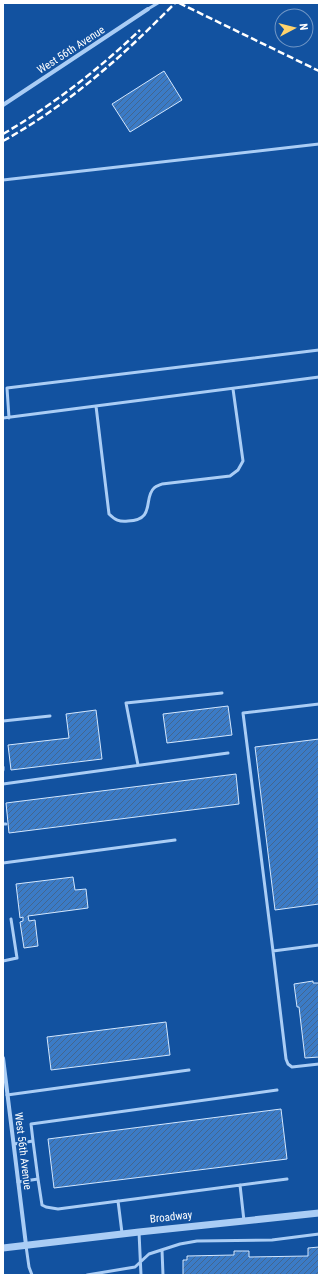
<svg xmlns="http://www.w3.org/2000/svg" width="322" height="1278" font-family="'Roboto Condensed',sans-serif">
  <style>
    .building { fill: url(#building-hatch); stroke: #d3e7fe }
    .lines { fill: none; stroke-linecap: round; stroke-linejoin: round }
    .service { stroke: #aacdf5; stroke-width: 3 }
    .minor { stroke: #aacdf5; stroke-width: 4 }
    .tertiary { stroke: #aacdf5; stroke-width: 7 }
    .rail { stroke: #fff; stroke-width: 2.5; stroke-dasharray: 7 3; stroke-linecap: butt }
    .labels { text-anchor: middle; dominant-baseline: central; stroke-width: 3.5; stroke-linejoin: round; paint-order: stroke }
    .street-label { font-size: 11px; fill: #fff; stroke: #1252a0 }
  </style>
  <defs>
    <pattern id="building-hatch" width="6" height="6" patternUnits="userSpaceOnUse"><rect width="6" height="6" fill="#3b7bc6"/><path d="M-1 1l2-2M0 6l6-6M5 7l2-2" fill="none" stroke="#43668f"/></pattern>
  </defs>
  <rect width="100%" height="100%" fill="#1252a0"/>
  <path class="building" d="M 164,71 L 182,100 L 130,132 L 112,104 Z
    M 228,706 L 232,735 L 167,743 L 163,714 Z
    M 96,710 L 102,759 L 11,770 L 8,745 L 69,738 L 66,714 Z
    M 319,739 L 319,904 L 275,910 L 255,747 Z
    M 236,774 L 239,804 L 9,833 L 6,803 Z
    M 73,877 L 75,890 L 86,889 L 88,908 L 28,916 L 29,921 L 35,920 L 38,946 L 24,948 L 20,922 L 23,921 L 23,917 L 20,918 L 16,884 Z
    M 313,981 L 313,983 L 319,983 L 319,1057 L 305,1058 L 299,1007 L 297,1007 L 294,984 Z
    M 166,1022 L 170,1055 L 51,1070 L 47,1037 Z
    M 281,1109 L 287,1159 L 54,1188 L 48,1139 Z
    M 319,1247 L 319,1275 L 183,1275 L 183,1260 L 187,1260 L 187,1256 L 234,1255 L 234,1251 L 249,1251 L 249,1257 L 308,1256 L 308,1248 Z"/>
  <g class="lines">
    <path class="service" d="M 148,9 L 158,3
      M 3,180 L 319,144
      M 96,406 L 109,514 C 115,520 119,522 128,521 C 156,520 143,498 154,488 C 156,486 160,485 162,484 L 230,476 L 238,470 L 243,461 L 233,389
      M 3,418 L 319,377
      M 9,418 L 7,388 L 319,350
      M 319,704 L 243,713 L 273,951 L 319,945
      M 3,721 L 50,716
      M 138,765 L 126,703 L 222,693
      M 3,767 L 3,770
      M 3,784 L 228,753
      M 3,824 L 6,824
      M 3,863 L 175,840
      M 273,951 L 286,1059 L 288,1064 L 292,1067 L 319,1064
      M 3,961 L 17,958 L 11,919
      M 7,1095 L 189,1070
      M 14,1144 L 33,1141 L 31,1124 L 277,1090
      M 38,1179 L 42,1205 L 46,1207 L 58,1209 L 287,1179
      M 18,1182 L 38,1179 L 33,1141
      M 240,1185 L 244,1221
      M 118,1201 L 122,1233
      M 139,1232 L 141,1275
      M 26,1246 L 29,1267 L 32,1275
      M 162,1250 L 163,1275
      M 87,1275 L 135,1267 L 149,1254 L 180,1244 L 197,1241 L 272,1240 L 319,1234"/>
    <path class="minor" d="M 3,105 L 148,9
      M 3,1058 L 26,1245"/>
    <path class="tertiary" d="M 3,1248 L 139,1232 L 319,1213"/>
    <path class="rail" d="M 179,3 L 319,71
      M 3,134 C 53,105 99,69 140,30
      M 3,141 C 68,105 123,56 175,3"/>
  </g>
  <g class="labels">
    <g class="street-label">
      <text transform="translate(71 50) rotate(-33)">West 56th Avenue</text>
      <text transform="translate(23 1151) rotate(83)">West 56th Avenue</text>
      <text transform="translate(171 1217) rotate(-6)">Broadway</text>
    </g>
  </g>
  <rect width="322" height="1278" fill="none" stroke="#ffffff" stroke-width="8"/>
  <g transform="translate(294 28) rotate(83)"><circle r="19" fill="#1252a0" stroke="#7197c6"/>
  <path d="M0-3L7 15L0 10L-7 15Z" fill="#ffd36d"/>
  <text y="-6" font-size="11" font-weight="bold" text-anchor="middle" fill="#ffffff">N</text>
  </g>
</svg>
